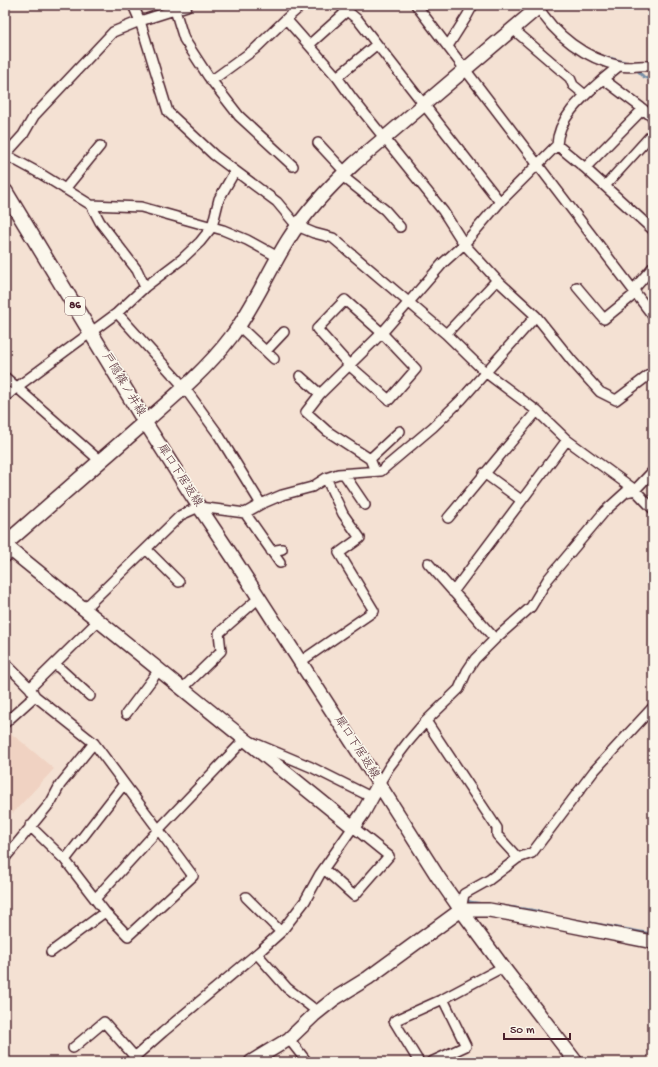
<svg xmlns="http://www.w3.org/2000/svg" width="658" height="1067" font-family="'Gochi Hand','Klee One',sans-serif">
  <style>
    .built { fill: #f0d2c2 }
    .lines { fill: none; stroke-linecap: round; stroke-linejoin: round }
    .stream { stroke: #7990a7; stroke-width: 2.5 }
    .street-casing { stroke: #4a1f2b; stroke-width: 12 }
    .secondary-casing { stroke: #4a1f2b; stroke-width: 16 }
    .primary-casing { stroke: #4a1f2b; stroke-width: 17 }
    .street { stroke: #fbf7ec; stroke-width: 9 }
    .secondary { stroke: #fbf7ec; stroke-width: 13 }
    .primary { stroke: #fbf7ec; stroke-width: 14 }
    .rail { stroke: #4a1f2b; stroke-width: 2.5 }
    .labels { text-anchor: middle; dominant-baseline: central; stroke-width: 3.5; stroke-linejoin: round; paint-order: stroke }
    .shield { fill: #fbf7ec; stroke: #7f6065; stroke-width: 1 }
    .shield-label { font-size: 11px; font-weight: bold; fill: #4a1f2b }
    .street-label { font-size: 12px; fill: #4a1f2b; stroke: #fbf7ec }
  </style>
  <rect width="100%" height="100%" fill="#f4e1d3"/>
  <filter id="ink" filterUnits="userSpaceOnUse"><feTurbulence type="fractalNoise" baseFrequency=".025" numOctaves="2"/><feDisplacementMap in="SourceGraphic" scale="8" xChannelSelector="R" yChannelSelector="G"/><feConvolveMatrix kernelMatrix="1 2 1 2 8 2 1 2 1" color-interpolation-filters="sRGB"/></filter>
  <g filter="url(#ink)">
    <path class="built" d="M 5,729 L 22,742 L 54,769 L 13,813 L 8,809 L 5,812 Z"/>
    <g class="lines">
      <path class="stream" d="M 599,55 L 629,63
        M 636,69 L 644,77 L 653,81
        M 467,900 L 471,902 L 533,910 L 546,914
        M 559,917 L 653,934"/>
      <defs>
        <path id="street" d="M 133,5 L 140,21 L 168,112 L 214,155 L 277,202 L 297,226 L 314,233 L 333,238 L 446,334 L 485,372 L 537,411 L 567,440 L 635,490 L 653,509
          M 302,5 L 286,19 L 337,77 L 352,98 L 443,211 L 464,244 L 497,280 L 536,316 L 572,361 L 600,392 L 616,400 L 653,372
          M 340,5 L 358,20 L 500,202
          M 416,5 L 653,316
          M 537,5 C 554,35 586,59 620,66 C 632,69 640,63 653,67
          M 175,10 L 184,39 L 208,76 L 239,116 L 293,166
          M 513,29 L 570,78 L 573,85 L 585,95
          M 310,44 L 347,11
          M 448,46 L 467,16 L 473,5
          M 337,77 L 376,45
          M 603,79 L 619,66
          M 211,81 L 255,49 L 286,19
          M 318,143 L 345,172
          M 557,145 C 558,117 584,96 603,79 L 643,109
          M 5,155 L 23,135 L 34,116 L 113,32 L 140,21 L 187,6 L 186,5
          M 6,155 L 41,174 L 91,205 L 100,222 L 137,270 L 145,287
          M 585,168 L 643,109 L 653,118
          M 341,175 L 385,210 L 400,227
          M 605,186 L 653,133
          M 65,189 L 100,146
          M 91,205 L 141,207 L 223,230 L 247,240 L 278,257
          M 577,287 L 604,319 L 636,293
          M 634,289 L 653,267
          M 345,300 L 382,333 L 416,369 L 389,400 L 350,366 L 317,329 Z
          M 117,313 L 184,387 L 218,434 L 261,504
          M 239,326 L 274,359
          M 446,334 L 497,280
          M 266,351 L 284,332
          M 300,376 L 320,394
          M 5,377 L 99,460
          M 5,397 L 17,387 L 117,313 L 145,287 L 182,259 L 200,242 L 212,227 L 219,199 L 235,171
          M 370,459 L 400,431
          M 375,471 L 370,459 L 327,431 L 306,412 L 320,394 L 382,333 L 443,263 L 464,244 L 500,202 L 557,145 L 585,168 L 653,230
          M 484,473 L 521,500
          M 344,474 L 365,505
          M 245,513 L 280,563
          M 448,518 L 537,411
          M 146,549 L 179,582
          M 271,551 L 282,549
          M 5,558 L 13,551
          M 453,592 L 567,440
          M 84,609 L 181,515 L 199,507 L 245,513 L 261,504 L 282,495 L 312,487 L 326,478 L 338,474 L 381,471 L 433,427 L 461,400 L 536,316
          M 495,639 L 531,607 L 548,579 L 605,511 L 626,492 L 635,490 L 653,471
          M 300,662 L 374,611 L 339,553 L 360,538 L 343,514 L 326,478
          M 5,663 L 30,688 L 35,696 L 94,743 L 193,876 L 128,936 L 105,912 L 95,899 L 159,829 L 245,739 L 311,767 L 371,797
          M 55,664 L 90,696
          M 30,688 L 98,621
          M 182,689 L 221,651 L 219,633 L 259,598
          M 126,714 L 159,670
          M 426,721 L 497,828 L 497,835 L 518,858
          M 5,723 L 35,696
          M 379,784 L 389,767 L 408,742 L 426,721 L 459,689 L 467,671 L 475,659 L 495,639 L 428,563
          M 30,826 L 65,860 L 95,899
          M 5,858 L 51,802 L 60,785 L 94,743
          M 65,860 L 124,784
          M 246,897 L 281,932
          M 461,910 L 464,894 L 489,880 L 518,858 L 532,853 L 594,771 L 653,707
          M 51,952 L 105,912
          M 257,954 L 287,988 L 318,1012
          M 289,1039 L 307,1062
          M 73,1048 L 104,1022 L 135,1057
          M 129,1062 L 163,1032 L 260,951 L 281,932 L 305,901 L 320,874 L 353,827 L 389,856 L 354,896 L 324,869
          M 419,1062 L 394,1021 L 443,999 L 503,967
          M 431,1062 L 466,1046 L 443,999"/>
        <path id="secondary" d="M 541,5 L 355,163 C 330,186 306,211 288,240 C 268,272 254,307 231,337 C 207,369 175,396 145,422 L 192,496 L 232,556 L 379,784 L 438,877 L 461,910 L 489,910 L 533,918 L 653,942
          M 5,545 L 353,827 L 363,813 L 379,784
          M 251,1062 L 289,1039 L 314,1015 L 334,999 L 368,978 L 461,910 L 503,967 L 576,1062"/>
        <path id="primary" d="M 5,191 L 145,422 L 5,544"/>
      </defs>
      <use href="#street" class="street-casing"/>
      <use href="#secondary" class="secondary-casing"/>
      <use href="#primary" class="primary-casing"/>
      <use href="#street" class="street"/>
      <use href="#secondary" class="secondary"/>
      <use href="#primary" class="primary"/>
      <path class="rail" d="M 5,1058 L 7,1062"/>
    </g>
  </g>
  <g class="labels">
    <rect class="shield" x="65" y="297" width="20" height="18" rx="3"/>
    <g class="shield-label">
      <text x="75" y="306">86</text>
    </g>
    <g class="street-label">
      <text transform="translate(123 385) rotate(59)">戸隠篠ノ井線</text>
      <text transform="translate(179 476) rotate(57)">犀口下居返線</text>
      <text transform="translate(356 748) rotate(57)">犀口下居返線</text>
    </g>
  </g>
  <rect width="658" height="1067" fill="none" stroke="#fbf7ec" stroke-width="20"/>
  <rect x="10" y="10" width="638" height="1047" fill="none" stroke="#4a1f2b" stroke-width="1.5" filter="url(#ink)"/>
  <path d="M504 1033v6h66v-6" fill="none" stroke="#4a1f2b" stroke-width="2"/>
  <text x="510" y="1033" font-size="12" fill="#4a1f2b" stroke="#fbf7ec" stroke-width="3" paint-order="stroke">50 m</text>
</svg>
